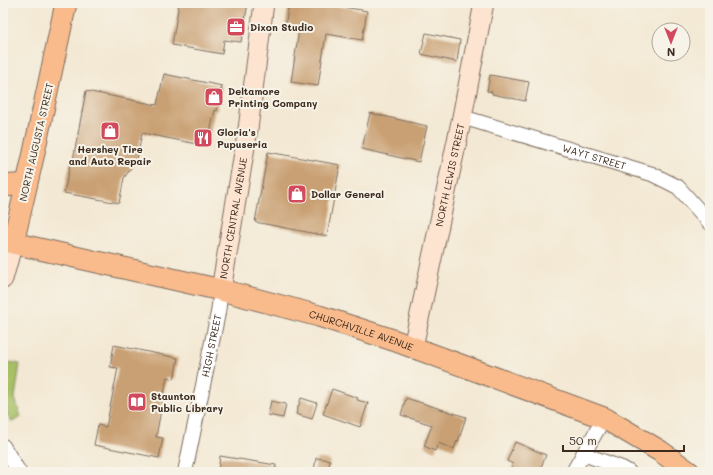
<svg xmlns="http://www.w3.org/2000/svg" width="713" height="475" font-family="Mali,sans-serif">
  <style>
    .green { fill: #a7bf65; stroke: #717442 }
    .building { fill: #c9a073 }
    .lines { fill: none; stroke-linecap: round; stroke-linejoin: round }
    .street-casing { stroke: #7b6c5d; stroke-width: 16 }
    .secondary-casing { stroke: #7b6c5d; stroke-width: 21 }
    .primary-casing { stroke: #7b6c5d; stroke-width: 23 }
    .street { stroke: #fff; stroke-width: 14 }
    .secondary { stroke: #fde4d1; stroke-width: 19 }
    .primary { stroke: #fabb8c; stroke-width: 21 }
    .labels { text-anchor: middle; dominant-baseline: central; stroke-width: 4; stroke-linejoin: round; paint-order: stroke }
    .poi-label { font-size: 10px; font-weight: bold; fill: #3b2a1e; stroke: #f7f3e8; text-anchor: start }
    .street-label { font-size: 10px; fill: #3b2a1e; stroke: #f7f3e8 }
  </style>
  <rect width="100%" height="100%" fill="#f7f3e8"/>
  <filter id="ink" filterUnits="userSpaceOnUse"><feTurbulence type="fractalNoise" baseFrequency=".025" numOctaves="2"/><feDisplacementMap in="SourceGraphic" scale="8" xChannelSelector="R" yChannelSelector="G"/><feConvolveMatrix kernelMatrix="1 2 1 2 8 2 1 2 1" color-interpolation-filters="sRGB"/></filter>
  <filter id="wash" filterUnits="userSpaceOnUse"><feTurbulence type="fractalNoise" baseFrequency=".012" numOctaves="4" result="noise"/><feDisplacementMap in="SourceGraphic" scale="16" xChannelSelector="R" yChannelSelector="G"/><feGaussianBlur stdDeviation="0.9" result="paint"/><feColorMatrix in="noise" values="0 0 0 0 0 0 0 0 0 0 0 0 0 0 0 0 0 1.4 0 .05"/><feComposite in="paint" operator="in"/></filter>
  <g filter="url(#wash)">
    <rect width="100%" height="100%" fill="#f3e8d3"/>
    <path class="green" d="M 4,361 L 20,364 L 15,398 L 21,417 L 12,422 L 3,409 Z"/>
    <g id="blocks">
      <path class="building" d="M 179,3 L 248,3 L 241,42 L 224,40 L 222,54 L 172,45 Z
        M 289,3 L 320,3 L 367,11 L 362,40 L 326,34 L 318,86 L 291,82 L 299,30 L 285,27 Z
        M 426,33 L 460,40 L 457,62 L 421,54 Z
        M 164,74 L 222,86 L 217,111 L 215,110 L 207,146 L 142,133 L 137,159 L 124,178 L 119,203 L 64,193 L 71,159 L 73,160 L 86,91 L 157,105 Z
        M 490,75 L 529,82 L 525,101 L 492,94 L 492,92 L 487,91 Z
        M 370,113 L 427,126 L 419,162 L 362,149 Z
        M 268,152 L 340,165 L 327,236 L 255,222 Z
        M 114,345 L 178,358 L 174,379 L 167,377 L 156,437 L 163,438 L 159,458 L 94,445 L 98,425 L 106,427 L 118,368 L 110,367 Z
        M 332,389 L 358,398 L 357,400 L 368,403 L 360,427 L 323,414 Z
        M 301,398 L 317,403 L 312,419 L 296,414 Z
        M 406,398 L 466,417 L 458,442 L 457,441 L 454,449 L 438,443 L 435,451 L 424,446 L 432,425 L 401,415 Z
        M 271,401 L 286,404 L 283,418 L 268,415 Z
        M 515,442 L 546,455 L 539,472 L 510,472 L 513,464 L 507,461 Z
        M 220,456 L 276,465 L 275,472 L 218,472 Z
        M 316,458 L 330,460 L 328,472 L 314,472 Z"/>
    </g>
  </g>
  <g filter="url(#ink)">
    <use href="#blocks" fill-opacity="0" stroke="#7b6c5d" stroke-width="1"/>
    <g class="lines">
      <defs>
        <g id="street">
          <path id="s1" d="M 462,117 L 652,174 L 678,187 L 710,223"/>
          <path d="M 3,446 L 19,472"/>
          <path d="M 583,454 L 622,468 L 629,472"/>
          <path id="s2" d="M 185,472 L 218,313 L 221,290"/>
          <path d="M 573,472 L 604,418"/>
        </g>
        <g id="secondary">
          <path d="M 3,279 L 13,243"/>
          <path id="s3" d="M 221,290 L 248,129 L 264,3"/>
          <path id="s4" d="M 413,347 L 462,117 L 484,3"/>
        </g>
        <g id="primary">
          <path id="s5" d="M 66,3 L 33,157 L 13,243 L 221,290 L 319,316 L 393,340 L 604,418 L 660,451 L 689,472"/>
          <path d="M 3,186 L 26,184"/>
        </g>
      </defs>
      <use href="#street" class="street-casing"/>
      <use href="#secondary" class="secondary-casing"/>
      <use href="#primary" class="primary-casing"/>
      <use href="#street" class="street"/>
      <use href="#secondary" class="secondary"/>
      <use href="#primary" class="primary"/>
    </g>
  </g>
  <defs>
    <symbol id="office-square" viewBox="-11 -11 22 22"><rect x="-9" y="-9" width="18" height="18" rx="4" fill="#d1495b" stroke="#f7f3e8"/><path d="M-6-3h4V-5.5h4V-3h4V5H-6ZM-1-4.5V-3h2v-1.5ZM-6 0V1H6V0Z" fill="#fff"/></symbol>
    <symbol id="shop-square" viewBox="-11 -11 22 22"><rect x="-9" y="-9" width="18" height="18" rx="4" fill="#d1495b" stroke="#f7f3e8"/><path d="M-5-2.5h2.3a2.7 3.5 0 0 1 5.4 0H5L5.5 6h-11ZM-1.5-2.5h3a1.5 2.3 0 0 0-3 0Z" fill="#fff"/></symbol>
    <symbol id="restaurant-square" viewBox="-11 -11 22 22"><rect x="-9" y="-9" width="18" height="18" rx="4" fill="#d1495b" stroke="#f7f3e8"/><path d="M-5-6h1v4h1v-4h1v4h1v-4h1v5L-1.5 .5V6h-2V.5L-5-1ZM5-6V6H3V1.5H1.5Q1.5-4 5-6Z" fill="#fff"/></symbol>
    <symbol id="library-square" viewBox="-11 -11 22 22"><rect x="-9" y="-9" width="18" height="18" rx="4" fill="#d1495b" stroke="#f7f3e8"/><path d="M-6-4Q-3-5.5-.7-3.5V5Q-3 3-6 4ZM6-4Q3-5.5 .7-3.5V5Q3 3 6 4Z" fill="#fff"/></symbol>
  </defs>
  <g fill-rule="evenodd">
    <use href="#office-square" x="225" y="16" width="22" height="22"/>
    <use href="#shop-square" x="203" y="86" width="22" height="22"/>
    <use href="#shop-square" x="99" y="120" width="22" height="22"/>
    <use href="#restaurant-square" x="192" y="127" width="22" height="22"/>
    <use href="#shop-square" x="286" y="183" width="22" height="22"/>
    <use href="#library-square" x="126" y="391" width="22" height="22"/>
  </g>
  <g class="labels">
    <g class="poi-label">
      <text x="250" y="27">Dixon Studio</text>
      <text x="228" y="91">Deltamore<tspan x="228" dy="12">Printing Company</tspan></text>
      <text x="217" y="132">Gloria's<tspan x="217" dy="12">Pupuseria</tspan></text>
      <text x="110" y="149" text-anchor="middle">Hershey Tire<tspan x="110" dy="12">and Auto Repair</tspan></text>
      <text x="311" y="194">Dollar General</text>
      <text x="151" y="396">Staunton<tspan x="151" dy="12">Public Library</tspan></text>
    </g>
    <g class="street-label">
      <text transform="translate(36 142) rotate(-77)">NORTH AUGUSTA STREET</text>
      <text stroke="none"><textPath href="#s1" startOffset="138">WAYT STREET</textPath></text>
      <text stroke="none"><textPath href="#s4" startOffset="176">NORTH LEWIS STREET</textPath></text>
      <text stroke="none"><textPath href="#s3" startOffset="73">NORTH CENTRAL AVENUE</textPath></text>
      <text stroke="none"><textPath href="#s5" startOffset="605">CHURCHVILLE AVENUE</textPath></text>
      <text stroke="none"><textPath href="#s2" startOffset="129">HIGH STREET</textPath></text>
    </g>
  </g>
  <rect width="713" height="475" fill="none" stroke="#f7f3e8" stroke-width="16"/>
  <g transform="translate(671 42) rotate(180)"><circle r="19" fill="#f7f3e8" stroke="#aca397"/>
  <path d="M0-3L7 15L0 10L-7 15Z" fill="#d1495b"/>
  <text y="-6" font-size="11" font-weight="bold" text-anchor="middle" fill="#3b2a1e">N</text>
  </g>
  <path d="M563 445v6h121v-6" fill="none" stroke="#3b2a1e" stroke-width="2"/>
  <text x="569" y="445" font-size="12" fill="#3b2a1e" stroke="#f7f3e8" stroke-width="3" paint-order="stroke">50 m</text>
</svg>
